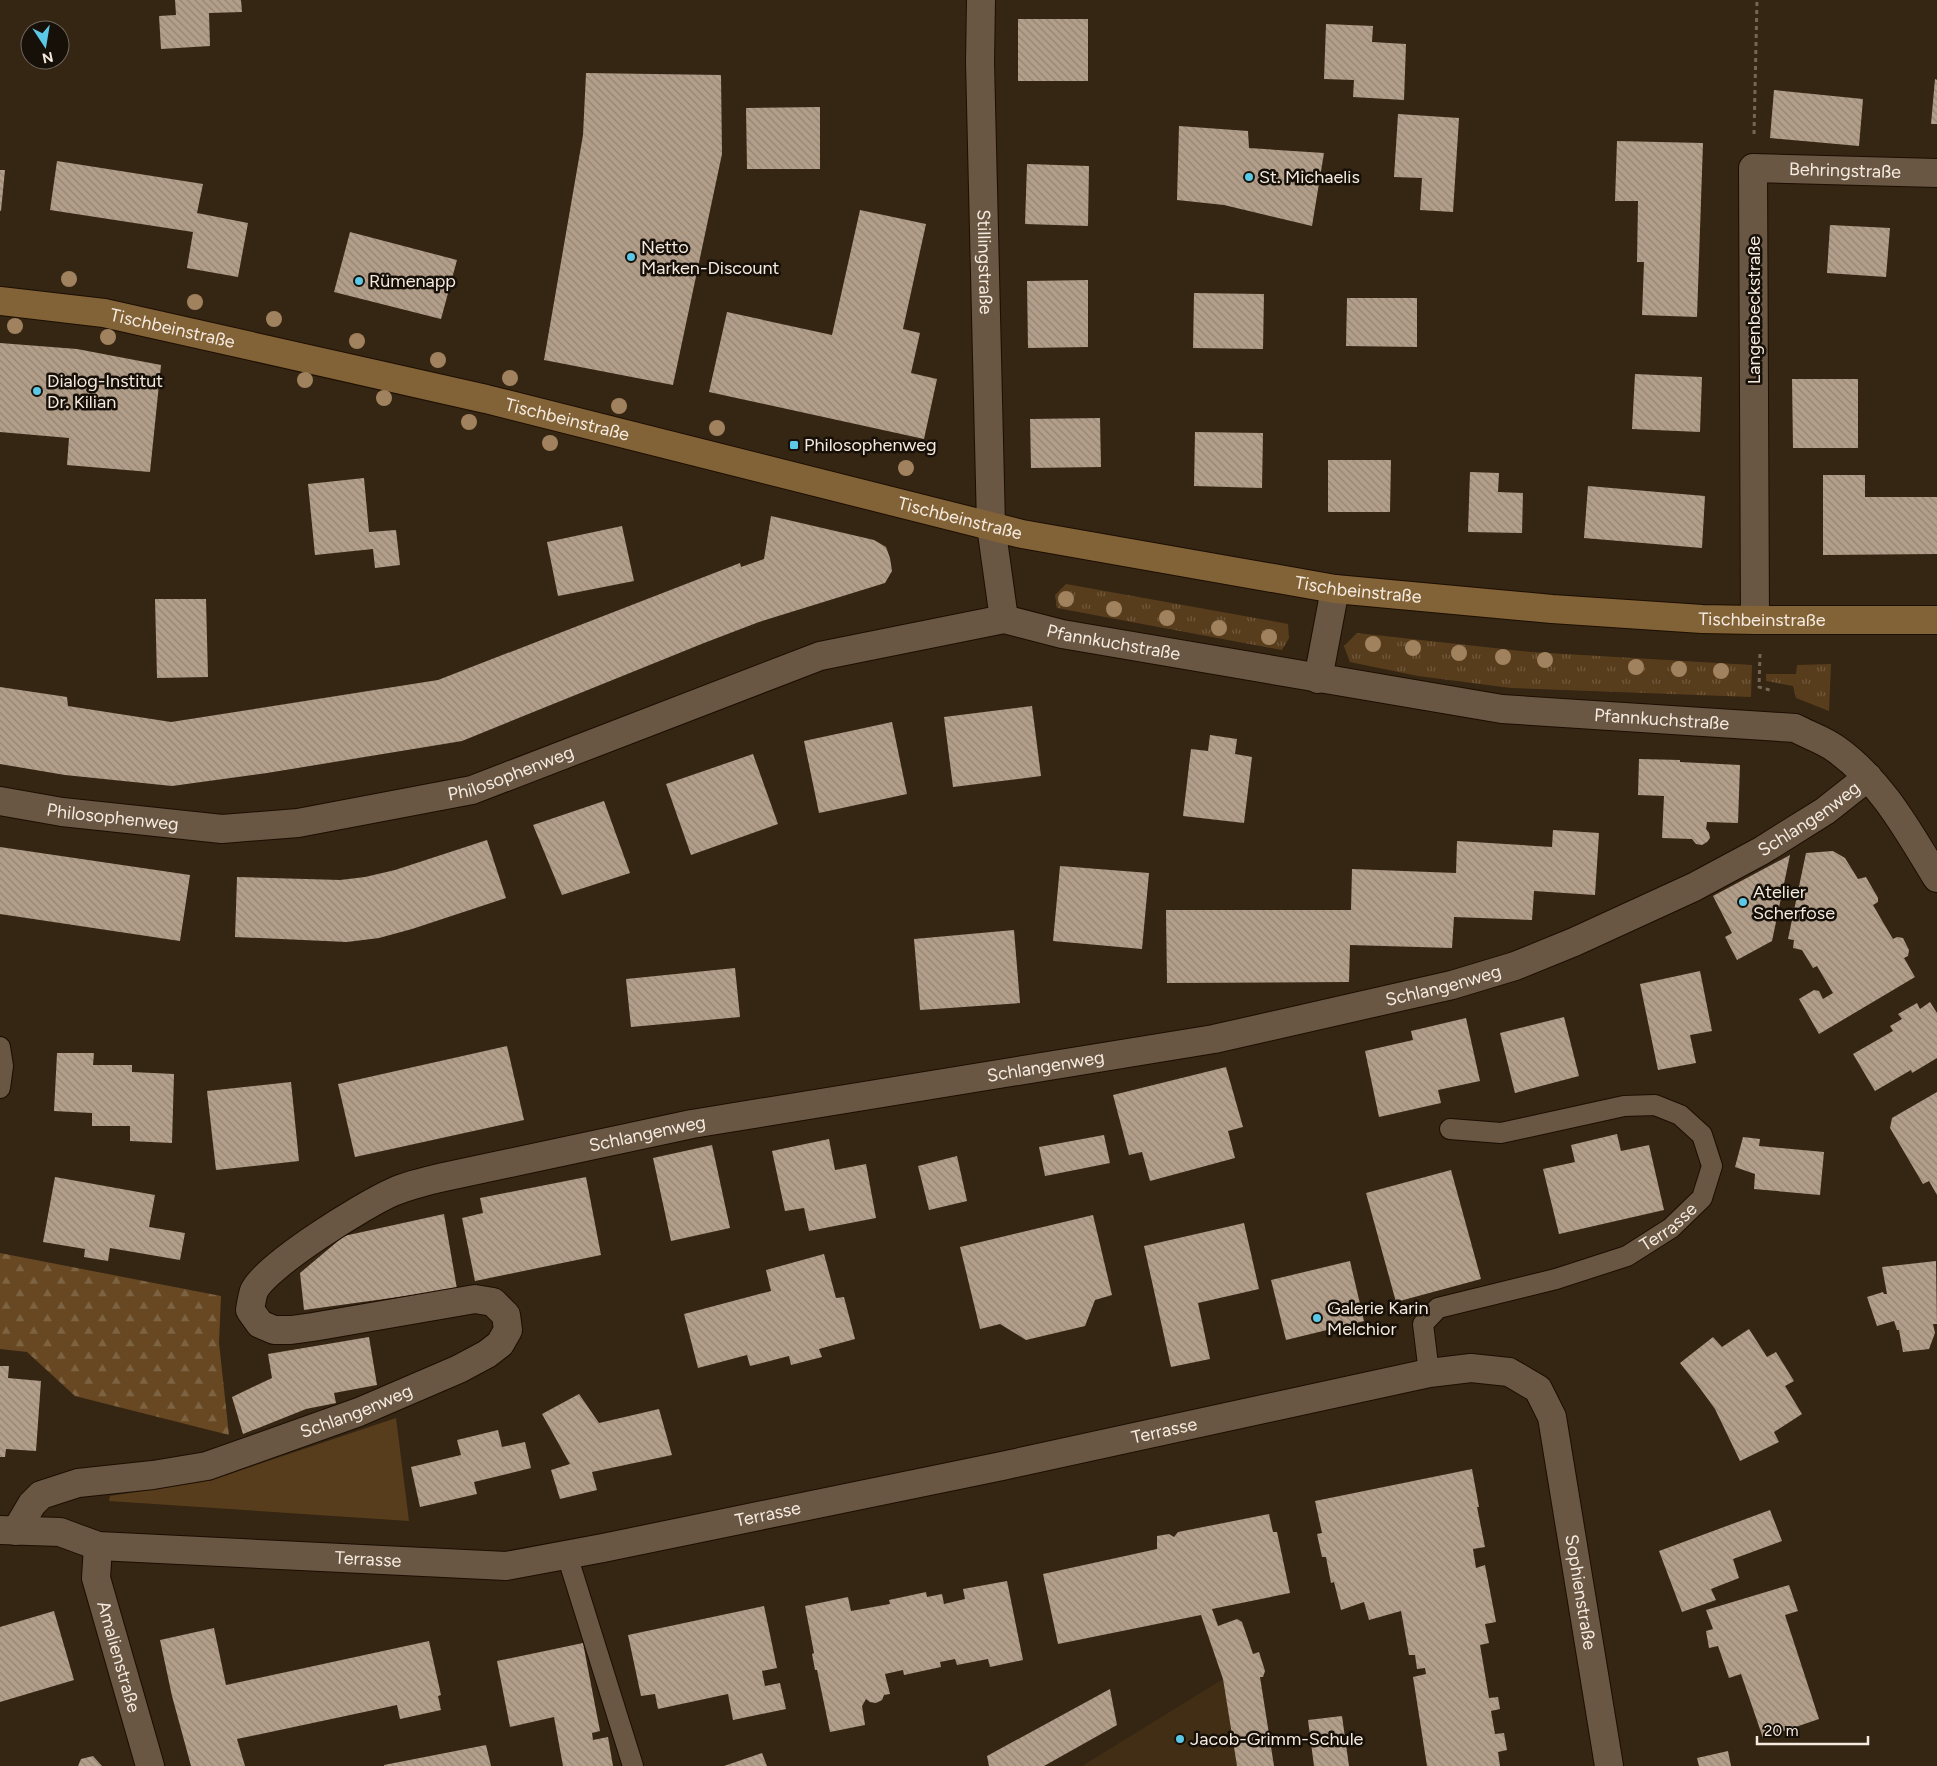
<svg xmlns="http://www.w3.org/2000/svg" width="1937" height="1766" font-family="Figtree,sans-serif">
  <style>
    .built { fill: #422e15 }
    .grass { fill: url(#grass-tufts) }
    .forest { fill: url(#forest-firs) }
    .green { fill: #583d1d }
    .building { fill: url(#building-back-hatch) }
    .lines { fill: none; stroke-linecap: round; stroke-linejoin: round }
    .service-casing { stroke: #1c0e00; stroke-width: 22 }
    .minor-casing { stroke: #1c0e00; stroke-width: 30 }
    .secondary-casing { stroke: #1c0e00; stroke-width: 30 }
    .path { stroke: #756757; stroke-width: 3; stroke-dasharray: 4 4; stroke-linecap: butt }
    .service { stroke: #695744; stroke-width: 20 }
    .minor { stroke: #695744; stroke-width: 28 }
    .secondary { stroke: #826237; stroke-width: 28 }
    .tree { fill: #a1825f }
    .poi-dot { fill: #5bc8e7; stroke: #171008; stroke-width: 2 }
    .labels { text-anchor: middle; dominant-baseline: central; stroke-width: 5; stroke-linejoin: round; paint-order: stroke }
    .street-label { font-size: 18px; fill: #f5eadf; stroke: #171008 }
    .poi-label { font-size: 18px; fill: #f5eadf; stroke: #171008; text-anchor: start }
  </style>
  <defs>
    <pattern id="grass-tufts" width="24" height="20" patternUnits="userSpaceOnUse" patternTransform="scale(1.25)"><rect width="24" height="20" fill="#583d1d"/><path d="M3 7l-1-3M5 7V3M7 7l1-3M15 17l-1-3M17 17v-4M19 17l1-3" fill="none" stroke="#71593d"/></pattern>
    <pattern id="forest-firs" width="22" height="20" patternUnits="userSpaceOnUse" patternTransform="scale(1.25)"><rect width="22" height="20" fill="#674822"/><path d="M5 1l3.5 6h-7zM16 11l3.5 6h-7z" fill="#7d6342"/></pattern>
    <pattern id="building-back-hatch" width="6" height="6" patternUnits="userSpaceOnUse" patternTransform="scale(1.25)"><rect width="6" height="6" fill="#b29e89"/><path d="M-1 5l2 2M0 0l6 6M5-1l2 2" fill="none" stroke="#938474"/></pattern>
  </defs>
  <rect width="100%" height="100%" fill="#352513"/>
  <path class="built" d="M 1223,1679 L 1237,1766 L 1082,1766 Z"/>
  <path class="grass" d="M 1066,584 L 1288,624 L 1289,638 L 1282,650 L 1057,608 L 1055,595 Z
    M 1357,633 L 1531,652 L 1752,665 L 1751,697 L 1511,688 L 1418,676 L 1350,662 L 1344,646 Z
    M 1831,664 L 1829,711 L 1796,698 L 1793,686 L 1766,681 L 1766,674 L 1796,674 L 1797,665 Z"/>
  <path class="forest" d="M 0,1253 L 221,1296 L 219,1343 L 229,1435 L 75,1396 L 27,1352 L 0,1349 Z"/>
  <path class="green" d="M 396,1418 L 409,1521 L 109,1501 L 110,1496 L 212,1480 Z"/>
  <path class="building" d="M 175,0 L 241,0 L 242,12 L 209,13 L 210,46 L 161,49 L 159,16 L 176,15 Z
    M 1018,19 L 1088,19 L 1088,81 L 1018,81 Z
    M 1326,24 L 1373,26 L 1372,42 L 1406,44 L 1404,100 L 1353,97 L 1354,80 L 1324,79 Z
    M 586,73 L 721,75 L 722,154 L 673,385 L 544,360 L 583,135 Z
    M 1935,79 L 1937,80 L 1937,124 L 1931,124 Z
    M 1774,90 L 1863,99 L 1859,146 L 1770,138 Z
    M 820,107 L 820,169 L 747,169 L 746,108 Z
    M 1398,114 L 1459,118 L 1453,212 L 1420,210 L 1422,178 L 1394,177 Z
    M 1179,126 L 1248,131 L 1249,148 L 1324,153 L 1312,226 L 1224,205 L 1177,200 Z
    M 1617,141 L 1703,143 L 1697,317 L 1642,315 L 1644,262 L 1637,262 L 1638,201 L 1615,201 Z
    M 57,161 L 203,184 L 197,213 L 248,223 L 238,277 L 187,268 L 193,232 L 50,210 Z
    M 1027,164 L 1089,166 L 1088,226 L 1025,224 Z
    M 0,170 L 5,170 L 1,211 L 0,211 Z
    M 860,210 L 926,224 L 903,329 L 920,333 L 911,373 L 937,379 L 924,439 L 709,392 L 727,312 L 832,335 Z
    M 1830,225 L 1890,228 L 1886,277 L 1827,273 Z
    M 350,232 L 457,260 L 441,319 L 334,292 Z
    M 1088,280 L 1088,347 L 1028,348 L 1027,281 Z
    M 1194,293 L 1264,294 L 1263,349 L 1193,348 Z
    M 1347,298 L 1417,298 L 1417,347 L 1346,346 Z
    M 0,343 L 77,349 L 161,365 L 150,472 L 67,465 L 69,438 L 0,432 Z
    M 1635,374 L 1702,377 L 1700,432 L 1632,429 Z
    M 1792,379 L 1858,379 L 1858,448 L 1793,448 Z
    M 1100,418 L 1101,467 L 1031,468 L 1030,419 Z
    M 1195,432 L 1263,433 L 1262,488 L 1194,486 Z
    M 1328,460 L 1391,460 L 1390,512 L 1328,512 Z
    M 1470,472 L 1499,473 L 1498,492 L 1523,493 L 1522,533 L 1468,532 Z
    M 1823,475 L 1865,475 L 1865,497 L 1937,497 L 1937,554 L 1823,555 Z
    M 364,478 L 369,532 L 396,530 L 400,565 L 375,568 L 373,549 L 315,555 L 308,484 Z
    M 1588,486 L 1705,496 L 1702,548 L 1584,538 Z
    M 771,516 L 874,540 L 886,547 L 890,558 L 892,571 L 885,583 L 759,622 L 704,643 L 462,741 L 267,773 L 172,786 L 65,775 L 0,764 L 0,687 L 67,697 L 68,706 L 171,722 L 438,680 L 740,563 L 741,567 L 764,559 Z
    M 622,526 L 634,581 L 558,596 L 547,542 Z
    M 155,599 L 206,599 L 208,677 L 157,678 Z
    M 1032,706 L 1041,776 L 953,787 L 944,717 Z
    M 892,722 L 907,794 L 819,813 L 804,741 Z
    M 1210,735 L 1237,739 L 1235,754 L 1252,757 L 1244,823 L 1183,816 L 1191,749 L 1208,751 Z
    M 753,754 L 778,824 L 691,855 L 666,784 Z
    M 1639,759 L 1680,760 L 1680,762 L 1740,765 L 1738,823 L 1707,822 L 1706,829 L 1709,833 L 1710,838 L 1707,842 L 1702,845 L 1696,844 L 1692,839 L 1662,838 L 1664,796 L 1638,795 Z
    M 604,801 L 630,873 L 562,895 L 533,825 Z
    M 1553,830 L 1599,833 L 1595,895 L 1534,891 L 1532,920 L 1454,917 L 1452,948 L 1350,945 L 1349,982 L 1167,983 L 1166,910 L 1351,910 L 1352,869 L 1456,873 L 1457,841 L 1552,847 Z
    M 487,840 L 506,898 L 412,929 L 379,938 L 347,942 L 235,937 L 237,877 L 340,880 L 365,877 L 395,870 Z
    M 0,847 L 190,875 L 180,941 L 0,914 Z
    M 1833,851 L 1845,858 L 1858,879 L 1866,877 L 1878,898 L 1878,902 L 1873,905 L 1884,924 L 1893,939 L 1897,937 L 1903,938 L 1909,950 L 1908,956 L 1904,958 L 1915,977 L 1819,1034 L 1799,999 L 1814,990 L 1819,991 L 1823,999 L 1833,993 L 1817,966 L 1813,968 L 1802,950 L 1793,948 L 1794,940 L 1788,939 L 1806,853 Z
    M 1790,855 L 1772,941 L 1737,960 L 1725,937 L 1732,933 L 1713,896 Z
    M 1060,866 L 1149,873 L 1142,949 L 1053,941 Z
    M 1014,930 L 1020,1003 L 920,1010 L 914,939 Z
    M 735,968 L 740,1017 L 631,1027 L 626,979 Z
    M 1700,971 L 1712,1031 L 1690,1035 L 1696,1063 L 1658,1070 L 1640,984 Z
    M 1930,1002 L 1937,1013 L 1937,1058 L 1912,1073 L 1911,1070 L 1875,1091 L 1853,1054 L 1893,1031 L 1890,1026 L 1902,1019 L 1898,1014 L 1917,1003 L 1920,1009 Z
    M 1564,1017 L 1579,1076 L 1515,1093 L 1500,1033 Z
    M 1466,1018 L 1480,1081 L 1438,1090 L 1441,1103 L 1379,1117 L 1365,1051 L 1413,1040 L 1411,1031 Z
    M 507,1046 L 524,1120 L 355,1157 L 338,1084 Z
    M 57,1053 L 94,1053 L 93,1065 L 132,1065 L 132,1072 L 174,1074 L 172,1143 L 130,1141 L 130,1126 L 92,1126 L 92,1113 L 54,1111 Z
    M 1226,1067 L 1243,1127 L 1228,1131 L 1235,1158 L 1150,1181 L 1142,1152 L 1129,1155 L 1113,1095 Z
    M 291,1082 L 299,1161 L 216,1170 L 207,1091 Z
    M 1937,1092 L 1937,1195 L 1929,1181 L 1923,1184 L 1890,1128 L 1892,1118 Z
    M 1617,1134 L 1621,1151 L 1649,1145 L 1664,1210 L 1559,1234 L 1543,1169 L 1575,1162 L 1571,1145 Z
    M 1104,1135 L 1110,1163 L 1045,1176 L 1039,1147 Z
    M 1743,1137 L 1760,1139 L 1759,1146 L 1824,1152 L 1820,1195 L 1754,1189 L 1755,1174 L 1735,1167 Z
    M 829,1139 L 835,1170 L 866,1164 L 876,1218 L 809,1231 L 804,1208 L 785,1211 L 772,1151 Z
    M 712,1145 L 730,1228 L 671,1241 L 653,1158 Z
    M 957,1156 L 967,1201 L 929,1210 L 918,1166 Z
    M 1451,1170 L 1481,1279 L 1396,1302 L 1366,1193 Z
    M 55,1177 L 155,1195 L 149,1227 L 185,1233 L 180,1260 L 110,1248 L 108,1261 L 84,1257 L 85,1249 L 43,1242 Z
    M 586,1177 L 601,1255 L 475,1281 L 462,1218 L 483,1213 L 480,1198 Z
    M 444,1214 L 457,1289 L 304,1310 L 300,1273 L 344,1236 Z
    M 1093,1215 L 1112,1295 L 1095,1300 L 1085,1326 L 1026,1340 L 1000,1324 L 980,1329 L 960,1247 Z
    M 1244,1223 L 1259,1289 L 1198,1303 L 1210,1359 L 1171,1367 L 1144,1246 Z
    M 824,1254 L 836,1298 L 844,1297 L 855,1339 L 819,1349 L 822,1357 L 791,1365 L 789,1356 L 750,1366 L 747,1355 L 698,1368 L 684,1314 L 771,1291 L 766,1270 Z
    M 1350,1261 L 1364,1321 L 1286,1340 L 1271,1280 Z
    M 1936,1261 L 1937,1324 L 1933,1324 L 1935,1333 L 1929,1349 L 1903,1352 L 1899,1330 L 1897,1330 L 1894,1321 L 1877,1326 L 1867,1297 L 1883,1292 L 1884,1294 L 1887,1294 L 1882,1267 Z
    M 1749,1329 L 1767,1357 L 1776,1352 L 1794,1381 L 1785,1386 L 1802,1414 L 1774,1432 L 1779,1442 L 1740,1461 L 1715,1409 L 1699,1387 L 1680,1363 L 1713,1337 L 1722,1347 Z
    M 369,1337 L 377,1385 L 334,1393 L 336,1403 L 306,1409 L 243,1434 L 232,1397 L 272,1378 L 268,1354 Z
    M 0,1366 L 9,1366 L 8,1378 L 41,1381 L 36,1451 L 6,1449 L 5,1457 L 0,1457 Z
    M 579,1394 L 599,1423 L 659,1409 L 672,1455 L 592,1472 L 597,1490 L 560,1499 L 551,1470 L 570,1464 L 542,1414 Z
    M 498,1430 L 502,1447 L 525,1442 L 531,1468 L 474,1482 L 477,1494 L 420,1507 L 411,1467 L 461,1455 L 457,1440 Z
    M 1472,1469 L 1479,1507 L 1477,1507 L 1485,1547 L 1473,1549 L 1476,1568 L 1485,1565 L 1496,1622 L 1485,1624 L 1489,1643 L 1480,1645 L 1489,1698 L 1498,1697 L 1500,1709 L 1491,1711 L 1495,1734 L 1504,1733 L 1507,1750 L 1498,1752 L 1500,1766 L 1427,1766 L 1413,1677 L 1426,1674 L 1425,1668 L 1417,1669 L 1415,1655 L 1409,1655 L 1401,1611 L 1369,1620 L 1364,1602 L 1341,1610 L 1334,1582 L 1331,1583 L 1326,1557 L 1322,1557 L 1317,1534 L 1322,1533 L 1315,1501 Z
    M 1770,1510 L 1782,1541 L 1733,1559 L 1739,1578 L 1711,1589 L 1716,1600 L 1682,1612 L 1659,1551 Z
    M 1269,1514 L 1273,1532 L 1277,1532 L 1290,1593 L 1212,1609 L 1218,1626 L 1237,1619 L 1242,1622 L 1253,1654 L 1259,1652 L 1265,1671 L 1263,1677 L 1260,1677 L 1274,1766 L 1237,1766 L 1223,1679 L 1201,1615 L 1058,1644 L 1043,1574 L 1157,1549 L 1157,1536 L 1169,1534 L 1174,1537 L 1178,1532 Z
    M 1007,1581 L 1023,1660 L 990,1667 L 988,1659 L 957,1665 L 955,1659 L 940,1662 L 941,1667 L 904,1675 L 903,1670 L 885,1674 L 890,1694 L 884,1695 L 882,1700 L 876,1703 L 870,1702 L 866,1699 L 862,1706 L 865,1725 L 830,1732 L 817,1670 L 815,1670 L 812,1654 L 814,1653 L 805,1606 L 848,1597 L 851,1611 L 890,1604 L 889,1600 L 926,1592 L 927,1597 L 942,1594 L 944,1604 L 965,1599 L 963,1589 Z
    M 1789,1585 L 1798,1611 L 1785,1615 L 1819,1719 L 1763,1738 L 1741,1674 L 1729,1678 L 1718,1646 L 1709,1648 L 1706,1631 L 1713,1629 L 1706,1610 Z
    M 764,1606 L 777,1668 L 762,1671 L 765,1686 L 780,1683 L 786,1709 L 733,1720 L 728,1694 L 658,1709 L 655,1694 L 641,1696 L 628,1635 Z
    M 54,1611 L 74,1680 L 0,1702 L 0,1627 Z
    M 214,1628 L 226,1685 L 429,1641 L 441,1695 L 438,1696 L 441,1710 L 400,1719 L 397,1705 L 237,1739 L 245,1766 L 191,1766 L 172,1696 L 160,1640 Z
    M 583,1643 L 600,1731 L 592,1733 L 593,1740 L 608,1737 L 613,1766 L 563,1766 L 554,1717 L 510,1727 L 497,1661 Z
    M 1110,1689 L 1117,1725 L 1044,1766 L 989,1766 L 987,1756 Z
    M 1342,1716 L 1349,1766 L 1314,1766 L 1308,1720 Z
    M 486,1745 L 491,1766 L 384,1766 L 384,1765 Z
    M 1728,1751 L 1731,1766 L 1699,1766 L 1697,1758 Z
    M 762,1753 L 767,1766 L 724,1766 Z
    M 93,1756 L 102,1766 L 78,1766 L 81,1759 Z"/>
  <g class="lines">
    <defs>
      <g id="service">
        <path d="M 0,1047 L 3,1066 L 0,1088"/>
        <path id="s1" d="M 1429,1373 L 1423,1324 L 1438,1308 L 1556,1279 L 1627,1256 L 1671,1228 L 1702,1198 L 1712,1166 L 1702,1135 L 1680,1115 L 1655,1105 L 1624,1106 L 1501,1133 L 1450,1129"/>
        <path d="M 567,1555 L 633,1766"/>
      </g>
      <g id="minor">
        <path id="s2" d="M 981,0 L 980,62 L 991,526 L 1004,619"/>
        <path id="s3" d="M 1755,620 L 1753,168 L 1937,173"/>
        <path d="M 1318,679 L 1335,589"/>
        <path id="s4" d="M 0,801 L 62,812 L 222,829 L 298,823 L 472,790 L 820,656 L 1004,619 L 1062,634 L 1502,709 L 1795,728 C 1808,735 1824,740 1836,749 C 1882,782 1908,831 1937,878"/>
        <path id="s5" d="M 0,1530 L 60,1532 L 98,1546 L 506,1566 L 603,1548 L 1002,1466 L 1429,1373 L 1471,1368 L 1509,1372 L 1538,1389 L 1552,1417 L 1609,1766"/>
        <path id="s6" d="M 16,1531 L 32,1504 L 41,1495 L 78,1483 L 153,1475 L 207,1466 L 359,1412 L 459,1369 L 487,1354 L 500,1344 L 508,1330 L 506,1315 L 493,1302 L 475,1299 L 313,1327 L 291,1330 L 274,1330 L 260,1324 L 250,1310 C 251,1304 252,1297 254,1291 C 265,1266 365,1204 393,1192 C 409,1185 426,1181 444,1177 L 692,1124 L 1214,1039 L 1452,985 L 1515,966 L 1574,942 L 1694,887 L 1761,851 L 1825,811 L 1868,777"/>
        <path id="s7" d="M 98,1546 L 96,1578 L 150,1766"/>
      </g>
      <g id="secondary">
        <path id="s8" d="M 0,301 L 104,313 L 486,399 L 1022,534 L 1335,589 L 1552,609 L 1702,619 L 1755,620 L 1937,620"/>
      </g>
    </defs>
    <use href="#service" class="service-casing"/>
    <use href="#minor" class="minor-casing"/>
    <use href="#secondary" class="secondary-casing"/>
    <path class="path" d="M 1754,134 L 1757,0
      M 1760,654 L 1759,687 L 1773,691"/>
    <use href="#service" class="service"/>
    <use href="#minor" class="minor"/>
    <use href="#secondary" class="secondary"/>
  </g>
  <g class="tree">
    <circle cx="69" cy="279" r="8"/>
    <circle cx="195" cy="302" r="8"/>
    <circle cx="274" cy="319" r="8"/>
    <circle cx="15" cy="326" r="8"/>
    <circle cx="108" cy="337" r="8"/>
    <circle cx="357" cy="341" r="8"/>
    <circle cx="438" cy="360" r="8"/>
    <circle cx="510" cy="378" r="8"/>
    <circle cx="305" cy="380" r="8"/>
    <circle cx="384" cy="398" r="8"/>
    <circle cx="619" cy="406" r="8"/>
    <circle cx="469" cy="422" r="8"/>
    <circle cx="717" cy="428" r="8"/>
    <circle cx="550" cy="443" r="8"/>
    <circle cx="906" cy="468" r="8"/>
    <circle cx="1066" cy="599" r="8"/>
    <circle cx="1114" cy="609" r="8"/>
    <circle cx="1167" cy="618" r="8"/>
    <circle cx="1219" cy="628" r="8"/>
    <circle cx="1269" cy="637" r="8"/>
    <circle cx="1373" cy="644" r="8"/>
    <circle cx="1413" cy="648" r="8"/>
    <circle cx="1459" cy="653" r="8"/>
    <circle cx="1503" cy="657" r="8"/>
    <circle cx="1545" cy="660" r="8"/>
    <circle cx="1636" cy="667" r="8"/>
    <circle cx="1679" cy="669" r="8"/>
    <circle cx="1721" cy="671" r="8"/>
  </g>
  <g class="poi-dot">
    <circle cx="1249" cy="177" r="5"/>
    <circle cx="631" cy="257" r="5"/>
    <circle cx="359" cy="281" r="5"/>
    <circle cx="37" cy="391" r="5"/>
    <rect x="789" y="440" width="10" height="10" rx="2.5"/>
    <circle cx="1743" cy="902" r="5"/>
    <circle cx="1317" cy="1318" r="5"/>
    <circle cx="1180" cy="1739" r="5"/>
  </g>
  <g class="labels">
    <g class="street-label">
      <text stroke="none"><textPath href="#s3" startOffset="544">Behringstraße</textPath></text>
      <text stroke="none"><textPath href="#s2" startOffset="262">Stillingstraße</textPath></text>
      <text transform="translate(1754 310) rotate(-90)">Langenbeckstraße</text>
      <text stroke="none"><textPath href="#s8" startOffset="175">Tischbeinstraße</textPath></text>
      <text stroke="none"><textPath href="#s8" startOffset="580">Tischbeinstraße</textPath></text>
      <text stroke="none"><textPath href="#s8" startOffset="985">Tischbeinstraße</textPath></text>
      <text stroke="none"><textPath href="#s8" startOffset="1390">Tischbeinstraße</textPath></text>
      <text stroke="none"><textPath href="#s8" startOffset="1795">Tischbeinstraße</textPath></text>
      <text stroke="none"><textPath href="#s4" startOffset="1150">Pfannkuchstraße</textPath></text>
      <text stroke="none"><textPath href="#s4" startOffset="1704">Pfannkuchstraße</textPath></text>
      <text stroke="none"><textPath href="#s4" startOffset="519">Philosophenweg</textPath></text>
      <text stroke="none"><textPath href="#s4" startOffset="114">Philosophenweg</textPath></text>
      <text stroke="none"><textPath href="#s6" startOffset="2502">Schlangenweg</textPath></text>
      <text stroke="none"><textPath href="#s6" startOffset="2098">Schlangenweg</textPath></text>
      <text stroke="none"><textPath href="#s6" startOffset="1692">Schlangenweg</textPath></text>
      <text stroke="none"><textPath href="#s6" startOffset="1288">Schlangenweg</textPath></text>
      <text stroke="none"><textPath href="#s1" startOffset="318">Terrasse</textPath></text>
      <text stroke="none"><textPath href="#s6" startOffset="372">Schlangenweg</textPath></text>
      <text stroke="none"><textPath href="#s5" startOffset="1181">Terrasse</textPath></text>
      <text stroke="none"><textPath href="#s5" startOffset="776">Terrasse</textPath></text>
      <text stroke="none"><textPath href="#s5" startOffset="371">Terrasse</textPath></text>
      <text stroke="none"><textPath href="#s5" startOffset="1775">Sophienstraße</textPath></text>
      <text stroke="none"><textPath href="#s7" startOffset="114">Amalienstraße</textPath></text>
    </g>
    <g class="poi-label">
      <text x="1259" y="177">St. Michaelis</text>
      <text x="641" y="247">Netto<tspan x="641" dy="21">Marken-Discount</tspan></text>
      <text x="369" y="281">Rümenapp</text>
      <text x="47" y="381">Dialog-Institut<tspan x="47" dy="21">Dr. Kilian</tspan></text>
      <text x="804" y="445">Philosophenweg</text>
      <text x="1753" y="892">Atelier<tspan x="1753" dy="21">Scherfose</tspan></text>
      <text x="1327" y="1308">Galerie Karin<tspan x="1327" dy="21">Melchior</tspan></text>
      <text x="1190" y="1739">Jacob-Grimm-Schule</text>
    </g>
  </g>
  <g transform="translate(45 45) rotate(168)"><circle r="24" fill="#171008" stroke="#70675e"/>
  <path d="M0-4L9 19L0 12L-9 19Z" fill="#5bc8e7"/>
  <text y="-8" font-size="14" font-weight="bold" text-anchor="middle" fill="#f5eadf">N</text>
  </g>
  <path d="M1757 1736v8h111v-8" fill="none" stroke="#f5eadf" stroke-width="2.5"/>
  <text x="1764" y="1736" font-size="15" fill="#f5eadf" stroke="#171008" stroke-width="4" paint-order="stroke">20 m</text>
</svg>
